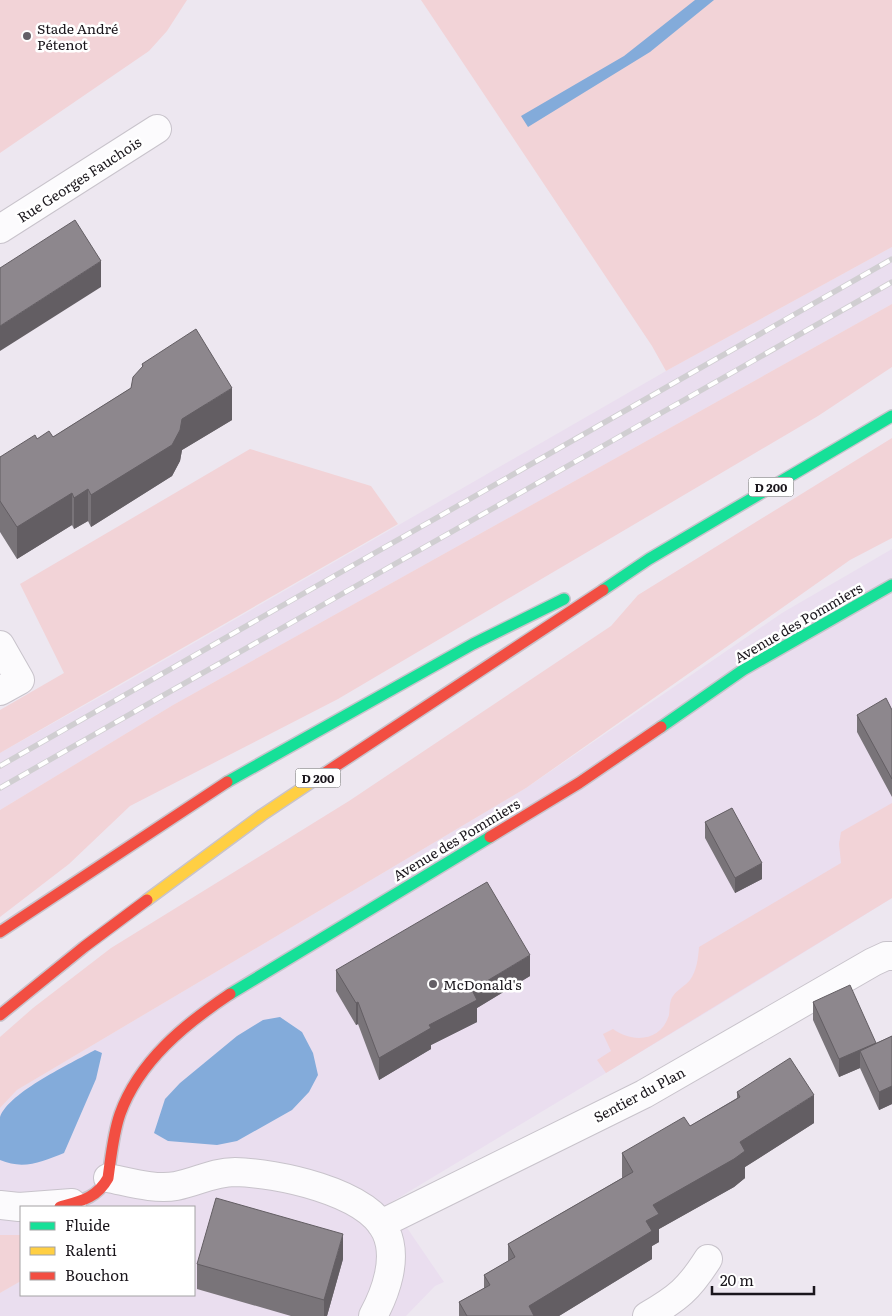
<svg xmlns="http://www.w3.org/2000/svg" width="892" height="1316" font-family="Literata,serif">
  <style>
    .built { fill: #eadeef }
    .green { fill: #f2d3d7 }
    .water { fill: #83abda }
    .lines { fill: none; stroke-linecap: round; stroke-linejoin: round }
    .street-casing { stroke: #c8c3cb; stroke-width: 30 }
    .fast-casing { stroke: #c8c3cb; stroke-width: 14 }
    .slow-casing { stroke: #c8c3cb; stroke-width: 14 }
    .jam-casing { stroke: #c8c3cb; stroke-width: 14 }
    .street { stroke: #fcfbfd; stroke-width: 28 }
    .fast { stroke: #16e098; stroke-width: 11 }
    .slow { stroke: #ffcf43; stroke-width: 11 }
    .jam { stroke: #f24e42; stroke-width: 11 }
    .rail-casing { stroke: #d0ced1; stroke-width: 5.5 }
    .rail { stroke: #fff; stroke-width: 4; stroke-dasharray: 11; stroke-linecap: butt }
    .wall { fill: #797479 }
    .shaded-wall { fill: #635e63 }
    .building { fill: #8d878d; stroke: #635e63 }
    .poi-dot { fill: #645f66; stroke: #fff; stroke-width: 2 }
    .labels { text-anchor: middle; dominant-baseline: central; stroke-width: 5; stroke-linejoin: round; paint-order: stroke }
    .shield { fill: #fff; stroke: #5f5c60; stroke-width: 1 }
    .shield-label { font-size: 12px; font-weight: bold; fill: #1a161c }
    .poi-label { font-size: 14px; fill: #1a161c; stroke: #fff; text-anchor: start }
    .street-label { font-size: 14px; fill: #1a161c; stroke: #fff }
  </style>
  <rect width="100%" height="100%" fill="#ede7f0"/>
  <path class="built" d="M 892,247 L 892,304 L 173,705 L 0,810 L 0,753 L 114,689 L 666,371 Z
    M 892,549 L 892,898 L 712,1009 L 390,1203 L 444,1282 L 435,1286 L 406,1316 L 0,1316 L 0,1293 L 21,1281 L 21,1295 L 194,1295 L 194,1207 L 21,1207 L 21,1251 L 0,1257 L 0,1108 L 17,1090 L 526,788 L 782,613 Z"/>
  <path class="green" d="M 0,0 L 187,0 L 167,31 L 149,51 L 0,153 Z
    M 421,0 L 892,0 L 892,247 L 666,371 L 652,346 Z
    M 892,304 L 892,367 L 818,416 L 338,699 L 130,806 L 69,864 L 0,917 L 0,810 L 173,705 Z
    M 892,438 L 892,538 L 850,560 L 526,788 L 17,1090 L 0,1108 L 0,1037 L 33,1008 L 111,948 L 349,801 L 611,626 L 638,595 Z
    M 250,449 L 371,486 L 398,524 L 0,753 L 0,710 L 64,673 L 20,584 Z
    M 892,803 L 892,898 L 606,1073 L 597,1060 L 611,1051 L 603,1034 L 613,1029 C 632,1043 661,1042 669,1015 C 670,1009 669,1001 673,996 C 677,990 685,986 690,980 C 697,970 698,959 699,947 L 841,863 L 839,844 L 841,832 Z
    M 0,1235 L 21,1235 L 21,1281 L 0,1293 Z"/>
  <path class="water" d="M 695,0 L 714,0 L 650,52 L 528,127 L 521,116 L 624,56 Z
    M 280,1017 L 302,1032 L 313,1053 L 318,1075 L 309,1092 L 292,1110 L 237,1141 L 217,1145 L 168,1141 L 154,1133 L 165,1099 L 180,1083 L 237,1036 L 263,1020 Z
    M 95,1050 L 102,1053 L 96,1079 L 64,1153 C 42,1162 23,1170 0,1160 C 0,1147 0,1128 0,1117 C 9,1092 72,1063 95,1050 Z"/>
  <g class="lines">
    <defs>
      <path id="street" d="M 0,229 L 157,129
        M 0,645 L 20,680 L 0,691
        M 108,1178 C 129,1182 155,1190 176,1186 C 197,1182 213,1172 235,1172 C 276,1173 367,1191 386,1232 C 398,1258 386,1292 373,1316
        M 0,1205 L 19,1207 L 72,1203
        M 381,1224 L 644,1094 L 873,962 L 886,956 L 892,956
        M 647,1316 C 678,1298 689,1289 708,1259"/>
      <path id="fast" d="M 603,590 L 649,559 L 892,416
        M 661,727 L 743,670 L 892,585
        M 227,782 L 473,644 L 564,599
        M 230,994 L 490,837"/>
      <path id="slow" d="M 147,900 L 262,815 L 325,773"/>
      <path id="jam" d="M 325,773 L 603,590
        M 490,837 L 579,783 L 661,727
        M 0,932 L 227,782
        M 0,1015 L 84,947 L 147,900
        M 60,1207 C 81,1201 97,1198 108,1178 C 111,1157 113,1134 120,1114 C 139,1061 185,1024 230,994"/>
    </defs>
    <use href="#street" class="street-casing"/>
    <use href="#fast" class="fast-casing"/>
    <use href="#slow" class="slow-casing"/>
    <use href="#jam" class="jam-casing"/>
    <use href="#street" class="street"/>
    <use href="#fast" class="fast"/>
    <use href="#slow" class="slow"/>
    <use href="#jam" class="jam"/>
    <defs>
      <path id="rail" d="M 0,766 L 892,259
        M 0,788 L 892,282"/>
    </defs>
    <use href="#rail" class="rail-casing"/>
    <use href="#rail" class="rail"/>
  </g>
  <path class="wall" d="M 142,364 L 232,420 L 182,450 L 180,461 L 172,476 L 91,527 L 88,521 L 74,529 L 72,525 L 17,559 L 0,532 L 0,457 L 37,439 L 53,437 L 131,388 L 142,368 Z
    M 892,710 L 892,797 L 857,732 L 857,715 Z
    M 705,822 L 762,879 L 735,893 L 705,838 Z
    M 336,970 L 530,976 L 477,1008 L 477,1022 L 431,1045 L 431,1049 L 379,1080 L 358,1024 L 356,1025 L 336,991 Z
    M 813,1002 L 876,1043 L 892,1036 L 892,1104 L 879,1110 L 860,1068 L 839,1077 L 813,1020 Z
    M 737,1092 L 814,1123 L 745,1167 L 745,1178 L 734,1187 L 659,1229 L 659,1242 L 652,1246 L 652,1259 L 559,1316 L 459,1316 L 459,1302 L 484,1288 L 484,1275 L 508,1261 L 508,1244 L 622,1178 L 622,1153 L 690,1126 L 737,1098 Z
    M 343,1259 L 327,1316 L 291,1316 L 197,1289 L 197,1264 Z"/>
  <path class="shaded-wall" d="M 101,261 L 101,287 L 0,351 L 0,326 Z
    M 232,388 L 232,420 L 182,450 L 180,461 L 172,476 L 91,527 L 91,495 L 182,419 Z
    M 88,489 L 88,521 L 74,529 L 74,498 Z
    M 72,493 L 72,525 L 17,559 L 17,527 Z
    M 762,863 L 762,879 L 735,893 L 735,878 Z
    M 530,955 L 530,976 L 477,1008 L 477,1022 L 431,1045 L 431,1049 L 379,1080 L 379,1058 L 429,1025 L 472,990 Z
    M 358,1002 L 358,1024 L 356,1025 L 356,1003 Z
    M 876,1043 L 860,1051 L 860,1068 L 839,1077 L 839,1059 Z
    M 892,1086 L 892,1104 L 879,1110 L 879,1092 Z
    M 814,1095 L 814,1123 L 745,1167 L 745,1178 L 734,1187 L 659,1229 L 659,1242 L 652,1246 L 652,1259 L 559,1316 L 529,1316 L 529,1306 L 646,1221 L 653,1205 L 740,1142 Z
    M 343,1234 L 343,1259 L 327,1316 L 324,1316 L 324,1300 Z"/>
  <path class="building" d="M 75,220 L 101,261 L 0,326 L 0,268 Z
    M 196,329 L 232,388 L 182,419 L 180,430 L 172,445 L 91,495 L 88,489 L 74,498 L 72,493 L 17,527 L 0,501 L 0,457 L 35,435 L 37,439 L 49,431 L 53,437 L 131,388 L 133,377 L 143,366 L 142,364 Z
    M 886,698 L 892,710 L 892,779 L 857,715 Z
    M 732,808 L 762,863 L 735,878 L 705,822 Z
    M 487,882 L 530,955 L 472,990 L 477,1000 L 429,1025 L 431,1028 L 379,1058 L 358,1002 L 356,1003 L 336,970 Z
    M 850,985 L 876,1043 L 839,1059 L 813,1002 Z
    M 892,1036 L 892,1086 L 879,1092 L 860,1051 Z
    M 790,1058 L 814,1095 L 740,1142 L 745,1151 L 734,1159 L 653,1205 L 659,1214 L 646,1221 L 652,1231 L 529,1306 L 534,1316 L 467,1316 L 459,1302 L 490,1285 L 484,1275 L 515,1257 L 508,1244 L 633,1172 L 622,1153 L 684,1117 L 690,1126 L 740,1097 L 737,1092 Z
    M 216,1198 L 343,1234 L 324,1300 L 197,1264 Z"/>
  <g class="poi-dot">
    <circle cx="27" cy="36" r="5"/>
    <circle cx="433" cy="984" r="5"/>
  </g>
  <g class="labels">
    <g class="shield">
      <rect x="748.5" y="477.5" width="45" height="19" rx="4"/>
      <rect x="295.5" y="768.5" width="45" height="19" rx="4"/>
    </g>
    <g class="shield-label">
      <text x="771" y="487">D 200</text>
      <text x="318" y="778">D 200</text>
    </g>
    <g class="poi-label">
      <text x="37" y="28">Stade André<tspan x="37" dy="16">Pétenot</tspan></text>
      <text x="443" y="984">McDonald's</text>
    </g>
    <g class="street-label">
      <text transform="translate(79 179) rotate(-33)">Rue Georges Fauchois</text>
      <text transform="translate(798 622) rotate(-30)">Avenue des Pommiers</text>
      <text transform="translate(456 839) rotate(-31)">Avenue des Pommiers</text>
      <text transform="translate(639 1094) rotate(-28)">Sentier du Plan</text>
    </g>
  </g>
  <rect x="20" y="1206" width="175" height="90" fill="#ffffff" stroke="#a3a2a4"/>
  <rect x="30" y="1222" width="25" height="8" fill="#16e098" stroke="#a3a2a4"/>
  <text x="65" y="1231" font-size="15" fill="#1a161c">Fluide</text>
  <rect x="30" y="1247" width="25" height="8" fill="#ffcf43" stroke="#a3a2a4"/>
  <text x="65" y="1256" font-size="15" fill="#1a161c">Ralenti</text>
  <rect x="30" y="1272" width="25" height="8" fill="#f24e42" stroke="#a3a2a4"/>
  <text x="65" y="1281" font-size="15" fill="#1a161c">Bouchon</text>
  <path d="M712 1286v8h102v-8" fill="none" stroke="#1a161c" stroke-width="2.5"/>
  <text x="720" y="1286" font-size="15" fill="#1a161c" stroke="#ffffff" stroke-width="4" paint-order="stroke">20 m</text>
</svg>
